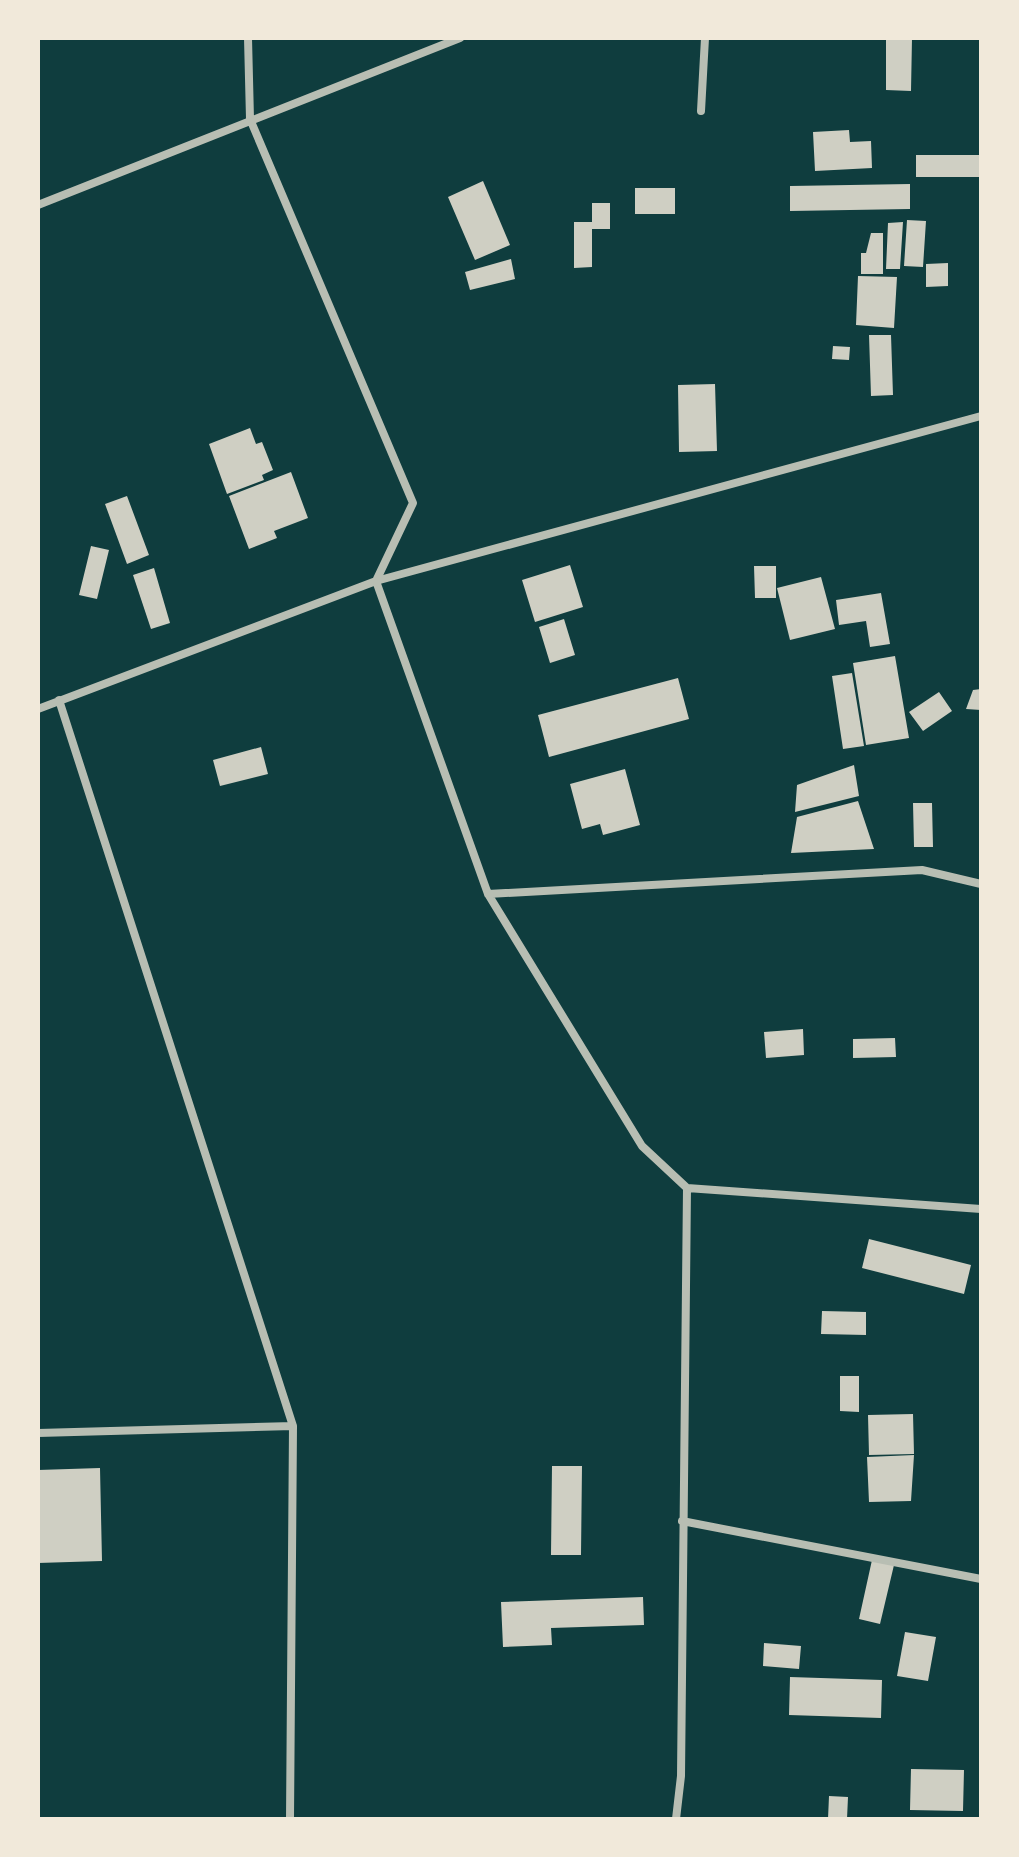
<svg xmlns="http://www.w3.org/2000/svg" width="1019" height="1857" font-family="'Alegreya Sans',sans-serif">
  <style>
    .building { fill: #cfcfc3 }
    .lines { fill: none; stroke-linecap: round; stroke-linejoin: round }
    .minor { stroke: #b8beb3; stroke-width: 8 }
  </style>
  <rect width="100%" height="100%" fill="#0f3d3e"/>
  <path class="building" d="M 886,38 L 912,38 L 911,91 L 886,90 Z
    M 849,130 L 850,142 L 871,141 L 872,168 L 815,171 L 813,132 Z
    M 916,155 L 981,155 L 981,177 L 916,177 Z
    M 483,181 L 510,245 L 475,260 L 448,197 Z
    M 910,184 L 910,209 L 790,211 L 790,186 Z
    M 635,188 L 675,188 L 675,214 L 635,214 Z
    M 592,203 L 610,203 L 610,229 L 592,229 L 592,267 L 574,268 L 574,222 L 592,222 Z
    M 907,220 L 926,221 L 923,267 L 904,266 Z
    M 903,222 L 900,269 L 886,269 L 888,223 Z
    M 871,233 L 883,233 L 883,274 L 861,274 L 861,253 L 866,253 Z
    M 511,259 L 515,279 L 470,290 L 465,272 Z
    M 948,263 L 948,286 L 926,287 L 926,264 Z
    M 858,276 L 897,277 L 894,328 L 856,325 Z
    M 869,335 L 891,335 L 893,395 L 871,396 Z
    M 833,346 L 850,347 L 849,360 L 832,359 Z
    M 715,384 L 717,451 L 679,452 L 678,385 Z
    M 250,428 L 256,444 L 262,442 L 273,470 L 262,475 L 264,480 L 227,494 L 209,444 Z
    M 291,472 L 308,518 L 274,531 L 277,538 L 249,549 L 229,496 Z
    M 127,496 L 149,555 L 127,564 L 105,504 Z
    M 91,546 L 109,550 L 97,599 L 79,595 Z
    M 570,565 L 583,607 L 535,622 L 522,580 Z
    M 754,566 L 776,566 L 776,598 L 755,598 Z
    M 154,568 L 170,623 L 151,629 L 133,575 Z
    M 821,577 L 835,629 L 790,640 L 777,588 Z
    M 881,593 L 890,644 L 870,647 L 866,621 L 839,625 L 836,600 Z
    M 564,619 L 575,655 L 550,663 L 539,627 Z
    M 895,656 L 909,738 L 866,745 L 853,663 Z
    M 852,673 L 864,746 L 843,749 L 832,676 Z
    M 678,678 L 689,719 L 549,757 L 538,715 Z
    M 981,689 L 981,710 L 966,709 L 973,690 Z
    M 939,692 L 952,711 L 923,731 L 909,712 Z
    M 261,747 L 268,774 L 220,786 L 213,760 Z
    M 854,765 L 859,796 L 795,812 L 797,785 Z
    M 625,769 L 640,825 L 603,835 L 600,824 L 582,829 L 570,784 Z
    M 858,801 L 874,849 L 791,853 L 797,817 Z
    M 913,803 L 932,803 L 933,847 L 914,847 Z
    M 803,1029 L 804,1055 L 766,1058 L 764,1032 Z
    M 895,1038 L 896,1057 L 853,1058 L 853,1039 Z
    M 869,1239 L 971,1265 L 964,1294 L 862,1268 Z
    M 822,1311 L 866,1312 L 866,1335 L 821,1334 Z
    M 840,1376 L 859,1376 L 859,1412 L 840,1411 Z
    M 913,1414 L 914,1454 L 869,1455 L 868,1415 Z
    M 914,1455 L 911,1501 L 869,1502 L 867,1457 Z
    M 552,1466 L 582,1466 L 581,1555 L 551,1555 Z
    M 100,1468 L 102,1561 L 38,1563 L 38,1470 Z
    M 872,1560 L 894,1565 L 880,1624 L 859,1619 Z
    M 643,1597 L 644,1625 L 551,1628 L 552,1645 L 503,1647 L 501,1602 Z
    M 905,1632 L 936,1637 L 928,1681 L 897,1676 Z
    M 764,1643 L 801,1646 L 799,1669 L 763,1666 Z
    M 790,1677 L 882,1680 L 881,1718 L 789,1715 Z
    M 911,1769 L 964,1770 L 963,1811 L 910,1810 Z
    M 829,1796 L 848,1797 L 847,1819 L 828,1819 Z"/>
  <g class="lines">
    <path class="minor" d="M 248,38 L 250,119 L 413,503 L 376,581 L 488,894 L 642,1146 L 687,1188 L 681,1776 L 676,1819
      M 701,111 L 705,38
      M 38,205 L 460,38
      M 59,700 L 293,1426 L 290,1819
      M 38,709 L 376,581 L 981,416
      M 488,894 L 922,870 L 981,884
      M 687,1188 L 981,1209
      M 38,1433 L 293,1426
      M 682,1521 L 981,1579"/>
  </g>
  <rect width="1019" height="1857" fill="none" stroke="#f1e9da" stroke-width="80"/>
</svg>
